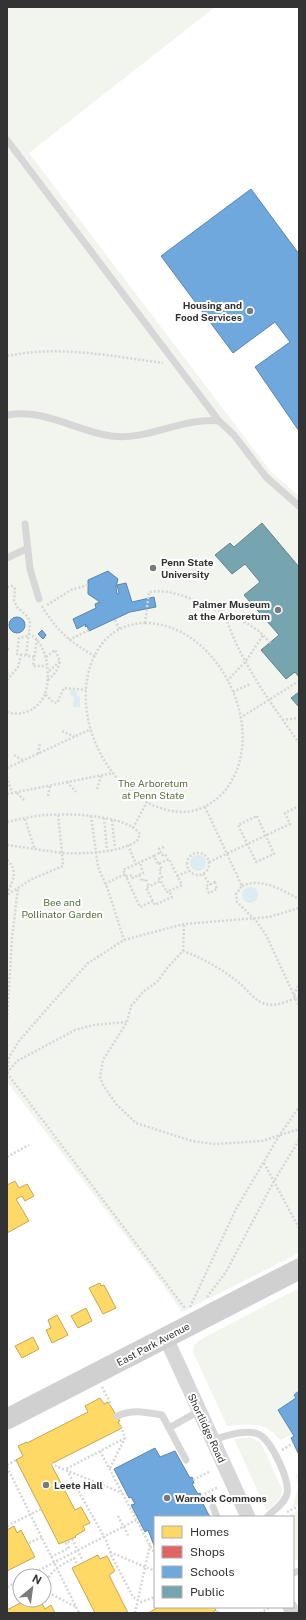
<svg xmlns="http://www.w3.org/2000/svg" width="306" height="1620" font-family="'Public Sans',sans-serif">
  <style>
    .green { fill: #f1f5ed }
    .water { fill: #ddebf3 }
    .homes { fill: #ffd966; stroke: #c2a757 }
    .shops { fill: #e06666; stroke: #ac5757 }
    .schools { fill: #6fa8dc; stroke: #5d85a9 }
    .public { fill: #76a5af; stroke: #62838a }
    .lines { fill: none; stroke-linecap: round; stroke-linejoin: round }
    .stream { stroke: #ddebf3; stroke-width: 4 }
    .path { stroke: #d6d6d6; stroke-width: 2.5; stroke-dasharray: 2 2; stroke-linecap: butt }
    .service { stroke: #d7d7d7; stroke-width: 7 }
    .minor { stroke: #d7d7d7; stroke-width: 15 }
    .secondary { stroke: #d0d0d0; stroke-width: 21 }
    .poi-dot { fill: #7a7a7a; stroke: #fff; stroke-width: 1.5 }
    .labels { text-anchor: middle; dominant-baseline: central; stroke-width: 4; stroke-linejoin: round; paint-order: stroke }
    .poi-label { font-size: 10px; font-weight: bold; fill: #333; stroke: #fff; text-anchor: start }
    .park-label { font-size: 10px; fill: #56703f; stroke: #fff }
    .street-label { font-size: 10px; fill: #333; stroke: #fff }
  </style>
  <rect width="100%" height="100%" fill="#fff"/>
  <path class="green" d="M 7,7 L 215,7 L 29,153 L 271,472 L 299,496 L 299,1253 L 182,1312 L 158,1278 L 7,1082 Z
    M 299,1288 L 299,1391 L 294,1395 L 296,1398 L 278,1410 L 293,1434 L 280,1440 C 265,1421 249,1424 227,1426 L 193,1352 L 194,1345 L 203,1338 Z
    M 251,1437 L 261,1443 L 282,1489 L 281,1497 L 267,1511 L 234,1439 Z
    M 299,1473 L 299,1504 L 293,1507 L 298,1487 L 296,1474 Z
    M 299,1509 L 299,1559 L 294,1561 L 293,1517 L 287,1517 Z"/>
  <path class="water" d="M 70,690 L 77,691 L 77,696 L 80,697 L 80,707 L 73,707 L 74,696 L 71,697 Z
    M190 863a8 8 0 1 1 16 0a8 8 0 1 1-16 0Z
    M242 895a8 8 0 1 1 16 0a8 8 0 1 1-16 0Z"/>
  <path class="homes" d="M 15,1181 L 19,1188 L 27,1184 L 34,1196 L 25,1201 L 22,1196 L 16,1199 L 29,1221 L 7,1233 L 7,1185 Z
    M 100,1283 L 101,1286 L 104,1285 L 116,1308 L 103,1314 L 89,1288 Z
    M 86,1308 L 92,1321 L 78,1328 L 71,1316 Z
    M 57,1315 L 68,1335 L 52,1343 L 46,1330 L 51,1328 L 48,1320 Z
    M 33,1337 L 39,1349 L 22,1358 L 15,1346 Z
    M 100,1398 L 104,1404 L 108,1402 L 120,1421 L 118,1422 L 122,1428 L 51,1464 L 75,1510 L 81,1507 L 90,1523 L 83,1526 L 85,1530 L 75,1536 L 76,1537 L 59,1544 L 16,1460 L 23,1456 L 18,1446 L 27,1442 L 27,1443 L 88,1412 L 85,1406 Z
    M 14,1526 L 17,1533 L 21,1530 L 35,1557 L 7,1571 L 7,1530 Z
    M 98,1555 L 100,1559 L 107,1556 L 115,1571 L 109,1575 L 128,1613 L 95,1613 L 72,1568 Z
    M 21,1600 L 40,1600 L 45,1609 L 51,1605 L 55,1613 L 7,1613 L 7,1610 L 22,1602 Z
    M 159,1607 L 214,1607 L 216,1610 L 212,1613 L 148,1613 Z"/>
  <path class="shops" d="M 156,1451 L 167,1470 L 133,1485 L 125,1468 Z"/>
  <path class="schools" d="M 251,189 L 299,254 L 299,431 L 255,367 L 290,342 L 275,322 L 233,353 L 161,256 Z
    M 108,571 L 118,579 L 116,587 L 117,594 L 119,593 L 117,585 L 126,583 L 132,602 L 154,597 L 156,607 L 130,612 L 89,631 L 87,626 L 85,627 L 86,624 L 77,629 L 73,619 L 96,608 L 95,604 L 100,602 L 88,594 L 88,580 Z
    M9 625a8 8 0 1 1 16 0a8 8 0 1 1-16 0Z
    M 42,630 L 46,635 L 43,639 L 38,634 Z
    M 299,1391 L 299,1455 L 291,1438 L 294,1436 L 278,1410 L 296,1398 L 294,1395 Z
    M 155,1448 L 160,1457 L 175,1451 L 190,1478 L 192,1477 L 194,1483 L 192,1484 L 198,1494 L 200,1493 L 203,1499 L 201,1500 L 210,1517 L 155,1517 L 155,1548 L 148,1530 L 145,1532 L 131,1505 L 135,1504 L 131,1497 L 129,1498 L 114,1469 Z"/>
  <path class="public" d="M 262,523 L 299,567 L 299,677 L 295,672 L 286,679 L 261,650 L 279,635 L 244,595 L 260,582 L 245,564 L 232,574 L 215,555 L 230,543 L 234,547 Z
    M 299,692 L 299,707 L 291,698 Z"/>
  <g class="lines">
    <path class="stream" d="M 7,674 L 7,673"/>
    <path class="path" d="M 7,356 C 59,345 111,356 163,363
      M 7,587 L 13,586 L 15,589 L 14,601 L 17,607 L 28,617 L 30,623 L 26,656
      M 47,605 L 71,590 L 88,585
      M 7,606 L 7,607
      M 42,606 C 55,629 72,644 95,656
      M 225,614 C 239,661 271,703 299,743
      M 115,620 L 120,630
      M 145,623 C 220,623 274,737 222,794 C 211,805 197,812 182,812 C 109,809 59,704 101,645 C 111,631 128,623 145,623 Z
      M 145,623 L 149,592 C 176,588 199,603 223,613 C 233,618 245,621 254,628 C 260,631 265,637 270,643
      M 37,639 L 33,666 L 46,666
      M 69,640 L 89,630
      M 7,649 L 9,649
      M 34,657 L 17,654 L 19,638 L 25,637 L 29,634 C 48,643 51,676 45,694 L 53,702 L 57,703 L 64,688 L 86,690
      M 46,657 L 55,650 L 60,661 L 47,673
      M 7,680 L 18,667 L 21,655
      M 48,680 L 56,672 L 60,662
      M 227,681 L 246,661 L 263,635
      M 233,692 L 250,684
      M 7,712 C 23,717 39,709 45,694
      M 240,718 L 299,681
      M 282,720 L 299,718
      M 62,731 L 75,737
      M 38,754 L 40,743
      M 14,755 L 24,761
      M 7,768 L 91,729
      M 7,777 L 12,793
      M 67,782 L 76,792
      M 97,789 L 101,776
      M 17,793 L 24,800
      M 7,794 L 113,773
      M 48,796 L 50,786
      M 205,807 L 242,886 L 236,894 L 237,902 L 257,922 L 266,935 L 299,1006
      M 91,816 L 98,867 L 108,890 L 124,940
      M 257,816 L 274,854 L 256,862 L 238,825 Z
      M 104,818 L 107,850
      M 25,819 L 35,850
      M 112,820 L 115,848
      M 7,822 C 20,819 33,816 46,815 C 69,813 127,815 140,834 L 137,841 C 119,853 84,854 62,853 L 63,866 L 32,879 L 7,895
      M 133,828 L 147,802
      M 7,845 L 62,853 L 58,814
      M 128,845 L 136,864 L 123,870 L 140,907 L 153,901 L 155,905 L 172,897 L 169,891 L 182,885 L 169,859 L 158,864 L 154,856 L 136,864
      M 164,847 L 159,849 L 162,855 L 165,854 L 168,859
      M187 864a11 11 0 1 1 22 0a11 11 0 1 1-22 0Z
      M 154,856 L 161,852
      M 7,860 C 18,870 14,880 7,893
      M 209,862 L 290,824 L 285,813 L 299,806
      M 159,863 L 162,869 L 159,871 L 162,877 L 159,878 L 167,892 L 169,891
      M 203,874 L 210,885
      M 139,875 L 142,881 L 146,879 L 149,886
      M 177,876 L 189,871
      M 126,877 L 132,875 L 133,878 L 143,873 L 140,862
      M 215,882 L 217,889 L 209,893 L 206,886 Z
      M 105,884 L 125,874
      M 242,886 C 261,877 282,890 299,899
      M 153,901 L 146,888 L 160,881
      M 183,951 L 184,924
      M 294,995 L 299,984
      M 299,997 C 289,1000 278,1007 266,1004 C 254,1001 247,989 237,981 C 221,969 203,958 183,951 L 168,967 L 157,982 L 144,991 L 131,1006 L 127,1022 L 103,1060 L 100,1077 L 103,1085 L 116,1104 L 136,1123 L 192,1141 L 214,1144 L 262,1141 L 299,1129
      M 7,1019 L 12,938 L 18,888
      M 7,1071 L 9,1057 L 19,1041 L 52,1003 L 88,963 L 124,940 L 184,924 L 269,917 L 299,908
      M 7,1073 L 184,1307 L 183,1309
      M 7,1073 L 17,1061 L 75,1030 L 94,1025 L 126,1022
      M 7,1157 L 29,1145
      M 264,1163 L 299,1228
      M 207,1297 L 226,1272 L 274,1181 L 299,1140
      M 190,1307 L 236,1209 L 279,1136 L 299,1107
      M 102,1387 L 111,1404 L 109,1404
      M 125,1438 L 66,1469 L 106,1540 L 112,1557 L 133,1597 L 141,1602 L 155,1597
      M 282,1450 L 293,1443
      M 100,1451 L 155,1555
      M 51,1464 L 122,1493
      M 7,1465 L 16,1460
      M 7,1467 L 79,1613
      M 110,1468 L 125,1438 L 120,1424
      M 193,1480 L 211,1471
      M 201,1496 L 218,1487
      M 287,1512 L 299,1506
      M 118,1516 L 129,1537
      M 7,1526 L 41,1509
      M 72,1539 L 83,1561
      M 29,1543 L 42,1537
      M 110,1552 L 155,1571
      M 51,1557 L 69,1548 L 66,1543 L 72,1540
      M 28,1576 L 138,1519
      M 44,1584 C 54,1568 58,1567 74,1558 L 77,1564
      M 7,1587 L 20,1580
      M 44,1593 L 53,1595 L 76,1607
      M 215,1607 L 218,1613
      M 135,1613 L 150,1545
      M 260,1613 L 271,1607"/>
    <path class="service" d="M 7,140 L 219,421
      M 7,415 C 45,408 75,431 111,436 C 147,441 183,417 219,421 L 234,435 L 266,477 L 299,506
      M 25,524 L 30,569 L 39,599
      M 7,558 L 28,548
      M 117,1416 C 133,1409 145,1412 162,1415 L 169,1428
      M 212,1440 C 226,1436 245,1429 258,1434 C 271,1439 290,1480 287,1494 C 285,1503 274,1510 267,1517
      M 186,1460 L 169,1428 L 199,1411
      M 213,1507 L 217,1517
      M 293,1573 L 299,1571"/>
    <path class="minor" d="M 166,1338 L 248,1517
      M 290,1607 L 293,1613"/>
    <path class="secondary" d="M 7,1419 L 299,1269"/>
  </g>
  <g class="poi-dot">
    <circle cx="250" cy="311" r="4"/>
    <circle cx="153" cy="568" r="4"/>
    <circle cx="278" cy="610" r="4"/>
    <circle cx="46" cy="1485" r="4"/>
    <circle cx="167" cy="1498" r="4"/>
  </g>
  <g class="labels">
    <g class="poi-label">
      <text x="242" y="305" text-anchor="end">Housing and<tspan x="242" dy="12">Food Services</tspan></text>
      <text x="161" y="562">Penn State<tspan x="161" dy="12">University</tspan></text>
      <text x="270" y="604" text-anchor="end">Palmer Museum<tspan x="270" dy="12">at the Arboretum</tspan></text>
      <text x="54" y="1485">Leete Hall</text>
      <text x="175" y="1498">Warnock Commons</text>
    </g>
    <g class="park-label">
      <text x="153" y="783">The Arboretum<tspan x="153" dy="12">at Penn State</tspan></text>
      <text x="62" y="902">Bee and<tspan x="62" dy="12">Pollinator Garden</tspan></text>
    </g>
    <g class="street-label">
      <text transform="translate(153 1344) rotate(-28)">East Park Avenue</text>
      <text transform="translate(207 1428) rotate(65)">Shortlidge Road</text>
    </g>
  </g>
  <rect width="306" height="1620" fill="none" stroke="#333333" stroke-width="16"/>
  <rect x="154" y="1516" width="140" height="92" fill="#ffffff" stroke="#adadad"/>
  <rect x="162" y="1526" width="20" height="12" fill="#ffd966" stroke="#adadad"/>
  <text x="190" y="1536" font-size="12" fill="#333333">Homes</text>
  <rect x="162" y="1546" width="20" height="12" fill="#e06666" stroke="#adadad"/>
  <text x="190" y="1556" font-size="12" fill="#333333">Shops</text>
  <rect x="162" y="1566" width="20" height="12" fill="#6fa8dc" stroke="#adadad"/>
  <text x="190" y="1576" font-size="12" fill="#333333">Schools</text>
  <rect x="162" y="1586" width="20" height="12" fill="#76a5af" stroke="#adadad"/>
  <text x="190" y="1596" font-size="12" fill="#333333">Public</text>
  <g transform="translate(32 1588) rotate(29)"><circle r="19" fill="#ffffff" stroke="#adadad"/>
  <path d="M0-3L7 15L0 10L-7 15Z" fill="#7a7a7a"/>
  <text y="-6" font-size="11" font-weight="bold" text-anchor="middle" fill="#333333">N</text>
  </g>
</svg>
